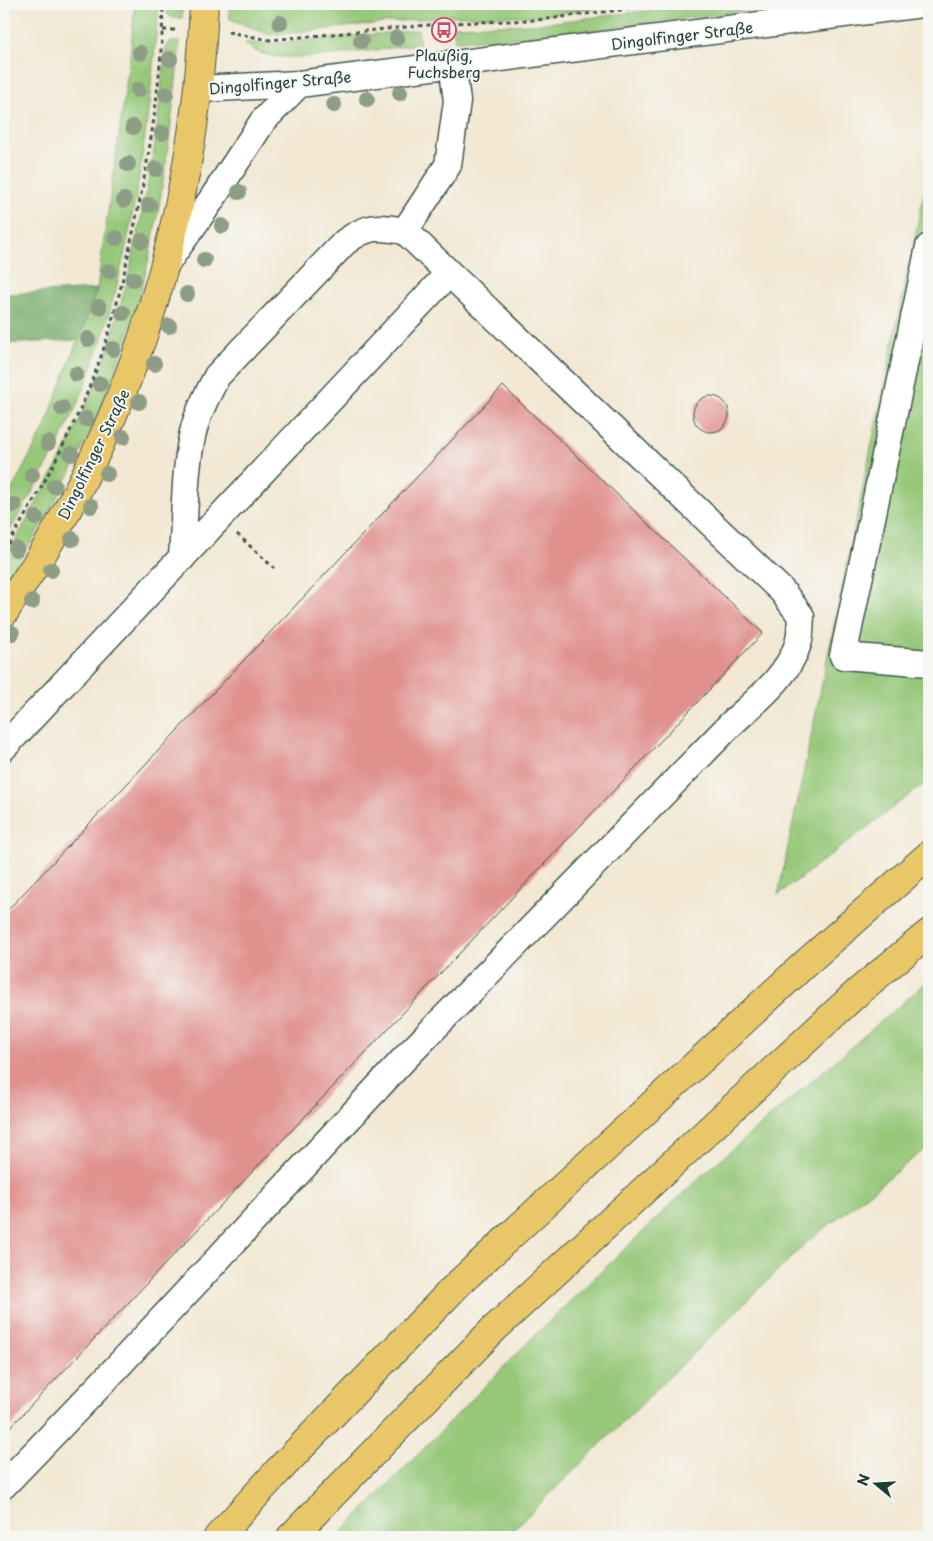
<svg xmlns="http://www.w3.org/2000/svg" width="933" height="1541" font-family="'Playpen Sans',sans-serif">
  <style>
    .green { fill: #96c879; stroke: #5a8256 }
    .forest { fill: #78ac69; stroke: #4c744e }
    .building { fill: #e0908d }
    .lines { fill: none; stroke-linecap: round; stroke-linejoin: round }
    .minor-casing { stroke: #3f574c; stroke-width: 29 }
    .major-casing { stroke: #3f574c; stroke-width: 30 }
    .highway-casing { stroke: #3f574c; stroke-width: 30 }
    .path { stroke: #3f574c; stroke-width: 3; stroke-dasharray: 4 4; stroke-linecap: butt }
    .minor { stroke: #fff; stroke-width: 26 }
    .major { stroke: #e9c769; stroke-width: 28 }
    .highway { stroke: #e9c769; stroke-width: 28 }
    .tree { fill: #8e9d85 }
    .labels { text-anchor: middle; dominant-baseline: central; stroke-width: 4; stroke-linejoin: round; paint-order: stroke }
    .street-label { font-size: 15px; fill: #1f3d34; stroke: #f6f6f2 }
    .poi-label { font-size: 15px; fill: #1f3d34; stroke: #f6f6f2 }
  </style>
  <rect width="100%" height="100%" fill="#f6f6f2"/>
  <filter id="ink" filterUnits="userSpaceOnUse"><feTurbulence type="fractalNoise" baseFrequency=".02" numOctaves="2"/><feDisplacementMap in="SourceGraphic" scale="10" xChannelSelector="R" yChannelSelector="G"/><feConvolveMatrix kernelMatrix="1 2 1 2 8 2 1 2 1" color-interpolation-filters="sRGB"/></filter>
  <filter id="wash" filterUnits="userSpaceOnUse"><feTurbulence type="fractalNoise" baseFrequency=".0096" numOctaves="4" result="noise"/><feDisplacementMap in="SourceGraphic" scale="20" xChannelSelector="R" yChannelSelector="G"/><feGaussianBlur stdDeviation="1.12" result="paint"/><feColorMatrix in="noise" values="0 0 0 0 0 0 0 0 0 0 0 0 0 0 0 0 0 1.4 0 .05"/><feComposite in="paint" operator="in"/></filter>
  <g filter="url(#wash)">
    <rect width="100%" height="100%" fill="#f2e8d3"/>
    <path class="green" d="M 135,4 L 158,4 L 158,13 C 148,131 133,249 94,362 C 72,424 38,484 4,540 L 4,504 L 44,429 L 97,289 L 130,57 Z
      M 168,4 L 182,4 L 182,18 L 173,18 L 167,14 Z
      M 228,4 L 632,4 L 536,16 L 448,16 L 270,35 L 230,19 Z
      M 701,4 L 798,4 L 539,37 L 455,41 L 453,26 L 539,24 Z
      M 418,30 L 420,44 C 386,48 285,66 258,52 C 253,50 249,46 245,43 L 271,44 Z
      M 170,42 L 180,42 C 170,136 160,232 132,322 C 104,414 58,505 4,584 L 4,561 L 69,444 L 103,366 L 128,279 L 142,214 L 155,144 L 166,47 Z
      M 929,169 L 929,780 L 778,895 Z
      M 929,980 L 929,1146 L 806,1243 L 506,1537 L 337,1537 L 536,1334 L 698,1179 Z"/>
    <path class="forest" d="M 97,289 L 79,340 L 4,344 L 4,294 Z"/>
    <g id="blocks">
      <path class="building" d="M 503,386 L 763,633 L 4,1434 L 4,914 Z
        M693 414a18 18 0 1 1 36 0a18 18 0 1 1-36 0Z"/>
    </g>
  </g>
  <g filter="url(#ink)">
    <use href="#blocks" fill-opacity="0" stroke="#3f574c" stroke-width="1"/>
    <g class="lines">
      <defs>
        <path id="minor" d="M 199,89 L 299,84 L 922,4
          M 405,231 L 448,165 L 457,101 L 452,63
          M 929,247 L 843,656 L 929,663
          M 166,264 L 210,202 L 263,121 L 299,84
          M 4,747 L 449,273
          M 4,1485 L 104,1381 L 405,1058 L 730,725 C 755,701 787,678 798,644 C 801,635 800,625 801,616 L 782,591 L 405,231 C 378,226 368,225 345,242 L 217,376 C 209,392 200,407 195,425 C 184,461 185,520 182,558"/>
        <path id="major" d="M 4,613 C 20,587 38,563 53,536 C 146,373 197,191 204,4"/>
        <path id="highway" d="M 218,1537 L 277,1472 L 458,1284 L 807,962 L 929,855
          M 291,1537 L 493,1330 L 860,990 L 929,933"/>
      </defs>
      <use href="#minor" class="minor-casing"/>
      <use href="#major" class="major-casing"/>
      <use href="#highway" class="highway-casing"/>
      <path class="path" d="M 449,23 L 450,40
        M 163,30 L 177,30
        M 228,32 L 270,40 L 449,23 L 537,20 L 669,4
        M 237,534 L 274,568
        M 4,551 C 40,492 74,430 98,365 C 113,324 123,280 132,237 C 149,161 162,82 163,4"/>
      <use href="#minor" class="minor"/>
      <use href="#major" class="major"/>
      <use href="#highway" class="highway"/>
    </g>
    <g class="tree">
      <circle cx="280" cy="23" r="8"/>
      <circle cx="397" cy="38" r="8"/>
      <circle cx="361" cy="41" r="8"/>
      <circle cx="140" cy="53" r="8"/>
      <circle cx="170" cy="59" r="8"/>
      <circle cx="138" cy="90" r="8"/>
      <circle cx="400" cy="93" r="8"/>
      <circle cx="166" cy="94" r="8"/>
      <circle cx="367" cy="99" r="8"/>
      <circle cx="334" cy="105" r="8"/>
      <circle cx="133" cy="127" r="8"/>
      <circle cx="162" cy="133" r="8"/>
      <circle cx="128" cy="164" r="8"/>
      <circle cx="156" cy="169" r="8"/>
      <circle cx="239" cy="192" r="8"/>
      <circle cx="124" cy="200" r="8"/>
      <circle cx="149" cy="205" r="8"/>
      <circle cx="222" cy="226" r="8"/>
      <circle cx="116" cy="238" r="8"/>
      <circle cx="142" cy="241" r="8"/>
      <circle cx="204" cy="260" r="8"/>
      <circle cx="109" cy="271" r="8"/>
      <circle cx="133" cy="279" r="8"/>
      <circle cx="187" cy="294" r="8"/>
      <circle cx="99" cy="307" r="8"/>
      <circle cx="123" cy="313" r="8"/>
      <circle cx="169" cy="326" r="8"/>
      <circle cx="88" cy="339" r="8"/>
      <circle cx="113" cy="349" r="8"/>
      <circle cx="154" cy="364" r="8"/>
      <circle cx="76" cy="374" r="8"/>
      <circle cx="100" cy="384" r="8"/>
      <circle cx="139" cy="402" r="8"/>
      <circle cx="62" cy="408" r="8"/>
      <circle cx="86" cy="419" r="8"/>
      <circle cx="123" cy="437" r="8"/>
      <circle cx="48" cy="443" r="8"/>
      <circle cx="71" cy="454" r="8"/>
      <circle cx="107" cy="474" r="8"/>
      <circle cx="32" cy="475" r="8"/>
      <circle cx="54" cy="486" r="8"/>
      <circle cx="14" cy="505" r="8"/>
      <circle cx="91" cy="506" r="8"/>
      <circle cx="36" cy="518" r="8"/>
      <circle cx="72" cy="539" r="8"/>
      <circle cx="16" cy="549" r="8"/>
      <circle cx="51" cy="570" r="8"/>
      <circle cx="32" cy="602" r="8"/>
      <circle cx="12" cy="633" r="8"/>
    </g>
  </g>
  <defs>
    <symbol id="bus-ring" viewBox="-11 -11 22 22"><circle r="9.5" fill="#f6f6f2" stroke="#d1495b" stroke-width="1.5"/><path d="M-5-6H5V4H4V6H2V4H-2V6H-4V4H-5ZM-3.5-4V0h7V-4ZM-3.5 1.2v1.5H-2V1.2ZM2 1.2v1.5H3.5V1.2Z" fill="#d1495b"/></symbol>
  </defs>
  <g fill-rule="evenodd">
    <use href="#bus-ring" x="430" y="16" width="28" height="28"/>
  </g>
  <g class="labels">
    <g class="street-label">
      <text transform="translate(682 35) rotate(-7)">Dingolfinger Straße</text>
      <text transform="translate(280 82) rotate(-5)">Dingolfinger Straße</text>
      <text transform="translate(93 454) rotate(-64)">Dingolfinger Straße</text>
    </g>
    <g class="poi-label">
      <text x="444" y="54">Plaußig,<tspan x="444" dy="17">Fuchsberg</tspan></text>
    </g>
  </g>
  <rect width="933" height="1541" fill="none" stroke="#f6f6f2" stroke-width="20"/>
  <g transform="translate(876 1484) rotate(288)" stroke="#f6f6f2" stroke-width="4" paint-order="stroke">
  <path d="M0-4L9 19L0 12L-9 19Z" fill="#1f3d34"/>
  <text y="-8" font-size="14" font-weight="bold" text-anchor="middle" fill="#1f3d34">N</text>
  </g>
</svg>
